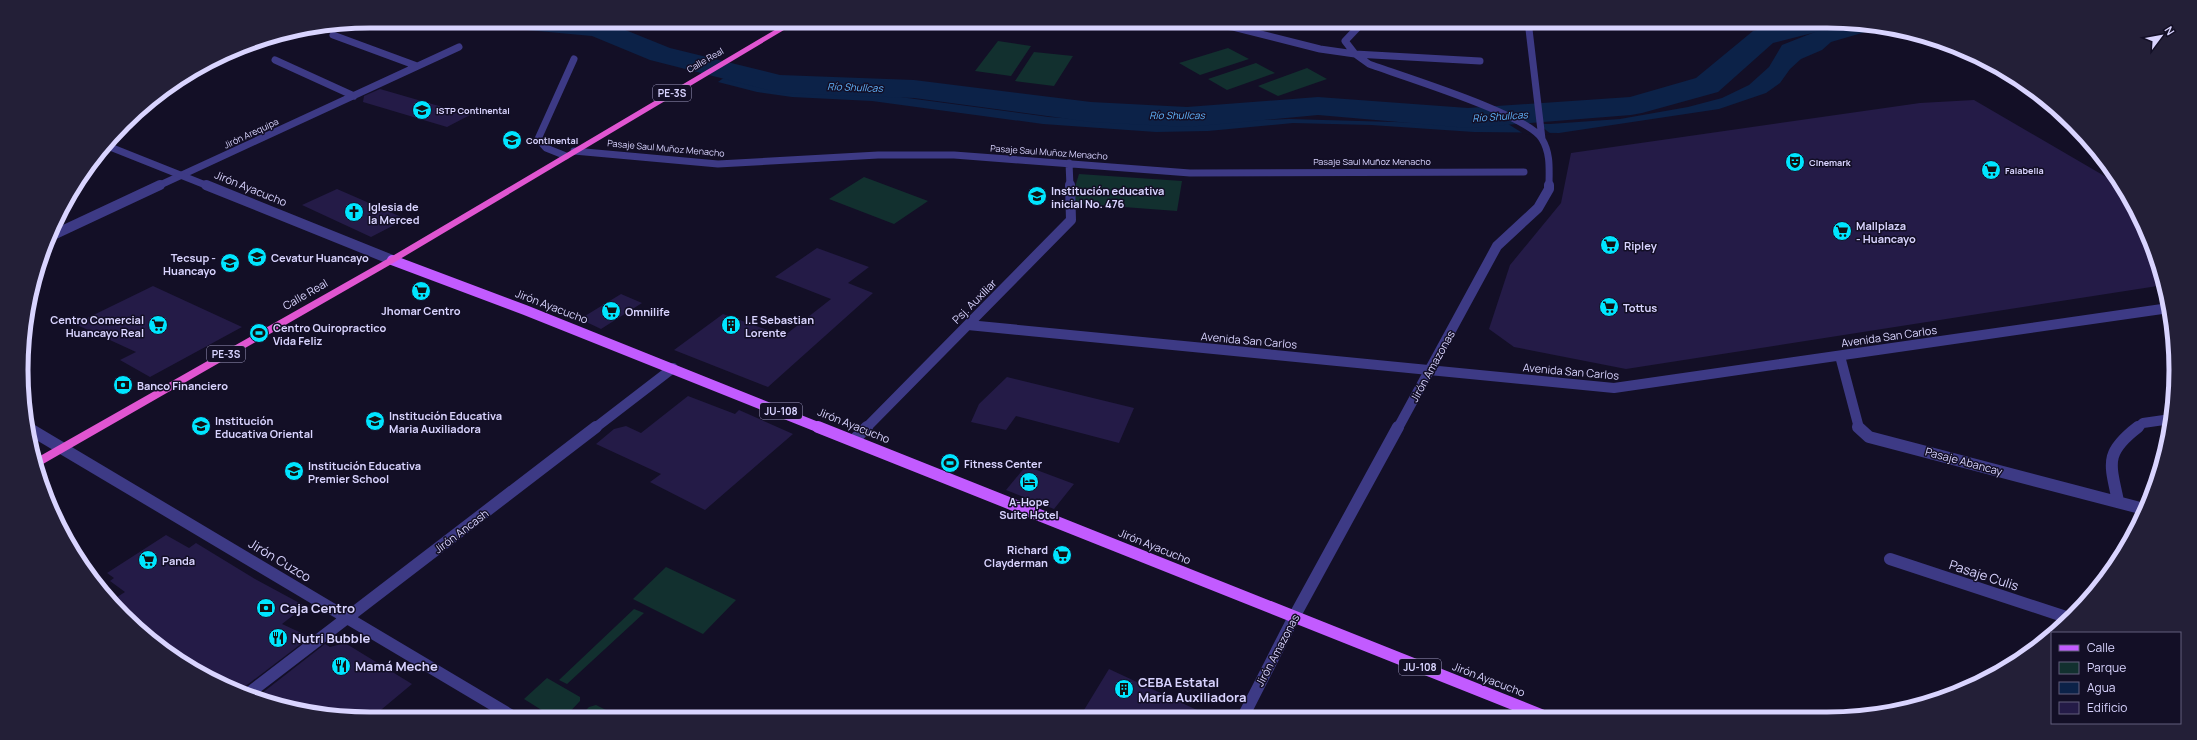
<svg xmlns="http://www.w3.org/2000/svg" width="2197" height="740" font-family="Manrope,sans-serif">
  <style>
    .green { fill: #12302f }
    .water { fill: #0c2248 }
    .pier { fill: #130f26 }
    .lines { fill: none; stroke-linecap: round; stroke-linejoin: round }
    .river { fill: #0c2248; fill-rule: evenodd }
    .building { fill: #241b47 }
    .minor-far2 { stroke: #3d3a85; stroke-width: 7 }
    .minor-far1 { stroke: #3d3a85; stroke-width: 10 }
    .minor { stroke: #3d3a85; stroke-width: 12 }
    .tertiary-far1 { stroke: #3d3a85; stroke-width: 7 }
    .tertiary { stroke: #3d3a85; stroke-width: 10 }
    .primary-far1 { stroke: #c25bff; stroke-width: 10 }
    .primary { stroke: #c25bff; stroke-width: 12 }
    .trunk { fill: #e055d1; fill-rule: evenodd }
    .labels { text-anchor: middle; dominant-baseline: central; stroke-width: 3; stroke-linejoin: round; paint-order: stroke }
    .far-street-label { font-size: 9px; fill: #d9d4ff; stroke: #130f26 }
    .far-poi-label { font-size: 9px; font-weight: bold; fill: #d9d4ff; stroke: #130f26; text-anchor: start }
    .far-water-label { font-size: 10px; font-style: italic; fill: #62b6ff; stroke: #130f26 }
    .shield { fill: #130f26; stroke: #9e99be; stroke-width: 1 }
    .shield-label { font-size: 10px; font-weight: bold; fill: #d9d4ff }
    .street-label { font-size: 11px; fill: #d9d4ff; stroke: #130f26 }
    .poi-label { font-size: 11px; font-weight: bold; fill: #d9d4ff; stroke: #130f26; text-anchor: start }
    .near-street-label { font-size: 13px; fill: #d9d4ff; stroke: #130f26 }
    .near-poi-label { font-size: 13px; font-weight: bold; fill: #d9d4ff; stroke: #130f26; text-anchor: start }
    .rim { fill: none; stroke: #d9d4ff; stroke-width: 5 }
  </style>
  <rect width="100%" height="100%" fill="#130f26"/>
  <path class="green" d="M 998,41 L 1031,46 L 1011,76 L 975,71 Z
    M 1228,48 L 1249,59 L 1200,75 L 1179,63 Z
    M 1034,52 L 1073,56 L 1054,86 L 1015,81 Z
    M 1256,63 L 1275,73 L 1227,90 L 1208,79 Z
    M 1307,68 L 1327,79 L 1278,96 L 1258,86 Z
    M 1079,174 L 1182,181 L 1177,211 L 1070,203 Z
    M 864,177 L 928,201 L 894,224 L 829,199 Z
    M 666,567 L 736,600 L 703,634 L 633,599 Z
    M 634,609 L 644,613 L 567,684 L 559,680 Z
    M 547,678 L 580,697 L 580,701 L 563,719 L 556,719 L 524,699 Z
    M 596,705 L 622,718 L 577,719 L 589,707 Z"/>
  <path class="water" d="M 1847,24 L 1879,28 L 1831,42 L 1822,50 L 1801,59 L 1790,69 L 1780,83 L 1766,93 L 1719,109 L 1559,133 L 1474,132 L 1371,125 L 1293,123 L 1208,131 L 1156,132 L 1043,124 L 872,101 L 792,97 L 757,92 L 718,82 L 729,74 L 1049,117 L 1152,124 L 1289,119 L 1430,123 L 1550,124 L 1620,119 L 1688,107 L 1722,98 L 1749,85 L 1769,67 L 1782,45 L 1825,28 Z"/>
  <path class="pier" d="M 1505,122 L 1536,122 L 1552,135 L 1524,134 Z"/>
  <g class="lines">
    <path class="river" d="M 502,21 L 603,21 L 670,48 L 780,75 L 914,80 L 1091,102 L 1187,107 L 1318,97 L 1468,108 L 1630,97 L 1696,78 L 1753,31 L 1792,21 L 1839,23 L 1836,27 L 1773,43 L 1718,92 L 1642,113 L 1631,115 L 1468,128 L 1318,115 L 1187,127 L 1091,122 L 914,98 L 780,93 L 650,60 L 592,36 L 516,29 L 506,27 Z"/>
  </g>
  <path class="building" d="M 380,89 L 470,115 L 447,127 L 363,102 L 364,96 Z
    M 1974,100 L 2113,181 L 2133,205 L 2157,258 L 2164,285 L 1626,369 L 1514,347 L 1489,329 L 1510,265 L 1561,203 L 1571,153 L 1920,103 Z
    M 337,189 L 406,219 L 371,237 L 302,205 Z
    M 817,248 L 869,267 L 848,283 L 873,293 L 768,387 L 674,350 L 723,314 L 784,336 L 831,299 L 775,277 Z
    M 153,286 L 242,327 L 150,377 L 120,360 L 136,352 L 75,324 Z
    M 621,294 L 642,303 L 601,329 L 580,319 Z
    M 1007,377 L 1134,408 L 1119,443 L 1016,416 L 1006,430 L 971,422 L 979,404 Z
    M 688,396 L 735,414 L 739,410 L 793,434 L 705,510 L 650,482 L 661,474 L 596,444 L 614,429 L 626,426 L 641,433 Z
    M 1026,466 L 1074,484 L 1054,509 L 1006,490 Z
    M 166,535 L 189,548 L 196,543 L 255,579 L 305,606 L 282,624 L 310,637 L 243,688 L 233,682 L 230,685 L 176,660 L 123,617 L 111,601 L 125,592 L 110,581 L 114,578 L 107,573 Z
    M 345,643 L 412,684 L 370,719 L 280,707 L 257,697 L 325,644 L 330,647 Z
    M 1109,669 L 1212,717 L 1100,718 L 1084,710 Z"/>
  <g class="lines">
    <path class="minor-far2" d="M 1177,21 L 1233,27 L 1320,49 L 1355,54 L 1480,61
      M 1364,21 L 1345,41 L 1355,54 L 1369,64 C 1401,76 1527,114 1542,139 C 1551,154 1549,170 1549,186
      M 1528,21 L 1542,139
      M 333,35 L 417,66
      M 275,60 L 354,96
      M 574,151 L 718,164 L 878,155 L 954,155 L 1190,173 L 1524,172
      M 566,156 L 546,148 L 538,139 L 574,59
      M 1069,163 L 1070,186
      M 158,186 L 459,47"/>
    <path class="minor-far1" d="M 51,236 L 160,185
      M 968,325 L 1614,388 L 2169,308
      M 1840,356 L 1859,428
      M 595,428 L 673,368
      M 866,428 L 1071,220 L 1070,185
      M 1398,428 L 1497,246 L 1538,208 L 1549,189 L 1549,185
      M 2137,428 L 2143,423 L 2171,419"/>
    <path class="minor" d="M 1858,427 L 1869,437 L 2144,509
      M 28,428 L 517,719
      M 854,440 L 867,427
      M 2118,501 C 2110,463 2104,453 2138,427
      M 1890,559 L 2069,618
      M 249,693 L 596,427
      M 1243,717 L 1294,617 L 1398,427"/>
    <path class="tertiary-far1" d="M 105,145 L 208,186"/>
    <path class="tertiary" d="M 206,185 L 392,260"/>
    <path class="primary-far1" d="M 392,260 L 525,310 L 820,428"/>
    <path class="primary" d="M 818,427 L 1546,717"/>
    <path class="trunk" d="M 790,21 L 799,21 L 395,262 L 36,468 L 33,460 L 389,258 Z"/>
  </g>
  <defs>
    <symbol id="university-disc" viewBox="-11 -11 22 22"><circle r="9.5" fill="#00e5ff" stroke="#130f26"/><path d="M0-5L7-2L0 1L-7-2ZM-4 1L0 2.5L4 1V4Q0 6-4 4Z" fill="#111"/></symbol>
    <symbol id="school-disc" viewBox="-11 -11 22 22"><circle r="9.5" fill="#00e5ff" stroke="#130f26"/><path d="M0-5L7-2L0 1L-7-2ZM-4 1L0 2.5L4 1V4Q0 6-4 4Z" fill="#111"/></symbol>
    <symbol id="theatre-disc" viewBox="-11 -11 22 22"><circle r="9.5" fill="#00e5ff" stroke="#130f26"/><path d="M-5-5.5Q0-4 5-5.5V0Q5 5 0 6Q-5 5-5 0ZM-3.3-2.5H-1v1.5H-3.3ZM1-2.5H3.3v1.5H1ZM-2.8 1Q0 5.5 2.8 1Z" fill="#111"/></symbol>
    <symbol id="supermarket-disc" viewBox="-11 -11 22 22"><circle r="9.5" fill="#00e5ff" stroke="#130f26"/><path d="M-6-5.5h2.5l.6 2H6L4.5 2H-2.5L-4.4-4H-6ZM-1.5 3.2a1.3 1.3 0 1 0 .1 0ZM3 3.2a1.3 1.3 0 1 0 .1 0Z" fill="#111"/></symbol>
    <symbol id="church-disc" viewBox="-11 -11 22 22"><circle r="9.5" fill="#00e5ff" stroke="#130f26"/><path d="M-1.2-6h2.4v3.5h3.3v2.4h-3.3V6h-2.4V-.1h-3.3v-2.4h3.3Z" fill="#111"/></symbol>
    <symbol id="building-disc" viewBox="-11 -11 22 22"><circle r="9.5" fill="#00e5ff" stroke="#130f26"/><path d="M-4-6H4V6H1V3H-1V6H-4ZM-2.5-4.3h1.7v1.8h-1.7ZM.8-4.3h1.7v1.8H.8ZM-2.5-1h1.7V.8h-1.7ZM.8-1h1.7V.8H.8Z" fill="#111"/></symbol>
    <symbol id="stadium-disc" viewBox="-11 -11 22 22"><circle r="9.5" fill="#00e5ff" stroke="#130f26"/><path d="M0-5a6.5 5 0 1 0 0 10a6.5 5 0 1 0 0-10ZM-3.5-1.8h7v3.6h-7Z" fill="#111"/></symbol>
    <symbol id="bank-disc" viewBox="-11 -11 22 22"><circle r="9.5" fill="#00e5ff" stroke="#130f26"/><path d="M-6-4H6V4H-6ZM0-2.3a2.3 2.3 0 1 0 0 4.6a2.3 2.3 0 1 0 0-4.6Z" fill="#111"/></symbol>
    <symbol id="hotel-disc" viewBox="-11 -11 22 22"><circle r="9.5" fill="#00e5ff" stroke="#130f26"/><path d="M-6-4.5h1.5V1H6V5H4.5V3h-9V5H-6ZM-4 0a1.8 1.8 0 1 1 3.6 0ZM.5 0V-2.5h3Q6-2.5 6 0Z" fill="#111"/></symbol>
    <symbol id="restaurant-disc" viewBox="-11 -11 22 22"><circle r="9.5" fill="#00e5ff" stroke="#130f26"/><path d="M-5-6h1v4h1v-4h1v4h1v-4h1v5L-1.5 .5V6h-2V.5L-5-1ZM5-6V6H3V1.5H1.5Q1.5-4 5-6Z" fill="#111"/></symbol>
  </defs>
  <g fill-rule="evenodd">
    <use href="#university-disc" x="411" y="99" width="22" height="22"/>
    <use href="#school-disc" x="501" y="129" width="22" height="22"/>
    <use href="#theatre-disc" x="1784" y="151" width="22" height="22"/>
    <use href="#supermarket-disc" x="1980" y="159" width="22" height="22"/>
    <use href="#school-disc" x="1026" y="185" width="22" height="22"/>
    <use href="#church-disc" x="343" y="201" width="22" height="22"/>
    <use href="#supermarket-disc" x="1831" y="220" width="22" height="22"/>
    <use href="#supermarket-disc" x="1599" y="234" width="22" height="22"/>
    <use href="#school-disc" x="246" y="246" width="22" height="22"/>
    <use href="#school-disc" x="219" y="252" width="22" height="22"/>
    <use href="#supermarket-disc" x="410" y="280" width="22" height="22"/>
    <use href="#supermarket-disc" x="1598" y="296" width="22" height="22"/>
    <use href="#supermarket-disc" x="600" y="300" width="22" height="22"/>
    <use href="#supermarket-disc" x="147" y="314" width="22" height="22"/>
    <use href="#building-disc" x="720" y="314" width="22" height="22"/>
    <use href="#stadium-disc" x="248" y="322" width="22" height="22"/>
    <use href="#bank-disc" x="112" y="374" width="22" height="22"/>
    <use href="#school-disc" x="364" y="410" width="22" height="22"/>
    <use href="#school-disc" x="190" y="415" width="22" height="22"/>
    <use href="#stadium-disc" x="939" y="452" width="22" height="22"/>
    <use href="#school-disc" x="283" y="460" width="22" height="22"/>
    <use href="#hotel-disc" x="1018" y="471" width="22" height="22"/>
    <use href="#supermarket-disc" x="1051" y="544" width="22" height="22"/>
    <use href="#supermarket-disc" x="137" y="549" width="22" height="22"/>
    <use href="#bank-disc" x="255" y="597" width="22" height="22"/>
    <use href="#restaurant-disc" x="267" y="627" width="22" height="22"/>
    <use href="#restaurant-disc" x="330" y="655" width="22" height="22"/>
    <use href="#building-disc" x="1113" y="678" width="22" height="22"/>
  </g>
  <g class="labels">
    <g class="far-street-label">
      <text transform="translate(705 60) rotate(-30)">Calle Real</text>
      <text transform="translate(251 133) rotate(-25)">Jirón Arequipa</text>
      <text transform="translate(666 148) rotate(5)">Pasaje Saul Muñoz Menacho</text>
      <text transform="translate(1049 152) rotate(4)">Pasaje Saul Muñoz Menacho</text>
      <text x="1372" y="161">Pasaje Saul Muñoz Menacho</text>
    </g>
    <g class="far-poi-label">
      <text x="436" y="110">ISTP Continental</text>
      <text x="526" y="140">Continental</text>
      <text x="1809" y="162">Cinemark</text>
      <text x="2005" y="170">Falabella</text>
    </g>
    <g class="far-water-label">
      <text transform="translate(855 87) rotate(2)">Río Shullcas</text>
      <text x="1177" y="115">Río Shullcas</text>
      <text transform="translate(1500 116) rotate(-4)">Río Shullcas</text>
    </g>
    <g class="shield">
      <rect x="653" y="85" width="38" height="16" rx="3"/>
      <rect x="207" y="346" width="38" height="16" rx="3"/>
      <rect x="760" y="403" width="42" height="16" rx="3"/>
      <rect x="1399" y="659" width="42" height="16" rx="3"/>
    </g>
    <g class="shield-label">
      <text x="672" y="93">PE-3S</text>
      <text x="226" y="354">PE-3S</text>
      <text x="781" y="411">JU-108</text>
      <text x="1420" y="667">JU-108</text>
    </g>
    <g class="street-label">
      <text transform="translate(251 188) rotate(22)">Jirón Ayacucho</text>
      <text transform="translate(305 294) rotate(-30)">Calle Real</text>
      <text transform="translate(974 301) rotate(-45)">Psj. Auxiliar</text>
      <text transform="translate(552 306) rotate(21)">Jirón Ayacucho</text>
      <text transform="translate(1889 336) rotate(-8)">Avenida San Carlos</text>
      <text transform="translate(1249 340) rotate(5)">Avenida San Carlos</text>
      <text transform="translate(1432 366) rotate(-61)">Jirón Amazonas</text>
      <text transform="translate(1571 371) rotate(5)">Avenida San Carlos</text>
      <text transform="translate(854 425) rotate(22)">Jirón Ayacucho</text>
      <text transform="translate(1964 461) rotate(15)">Pasaje Abancay</text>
      <text transform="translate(461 531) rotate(-37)">Jirón Ancash</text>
      <text transform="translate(1155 546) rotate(22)">Jirón Ayacucho</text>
      <text transform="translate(1277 650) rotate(-62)">Jirón Amazonas</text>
      <text transform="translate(1489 679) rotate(21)">Jirón Ayacucho</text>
    </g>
    <g class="poi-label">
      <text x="1051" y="190">Institución educativa<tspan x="1051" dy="13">inicial No. 476</tspan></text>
      <text x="368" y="206">Iglesia de<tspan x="368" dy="13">la Merced</tspan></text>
      <text x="1856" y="225">Mallplaza<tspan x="1856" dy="13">- Huancayo</tspan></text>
      <text x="1624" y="245">Ripley</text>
      <text x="216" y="257" text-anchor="end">Tecsup -<tspan x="216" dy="13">Huancayo</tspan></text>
      <text x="271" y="257">Cevatur Huancayo</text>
      <text x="1623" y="307">Tottus</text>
      <text x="421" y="310" text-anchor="middle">Jhomar Centro</text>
      <text x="625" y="311">Omnilife</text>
      <text x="144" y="319" text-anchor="end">Centro Comercial<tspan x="144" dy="13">Huancayo Real</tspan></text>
      <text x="745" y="319">I.E Sebastian<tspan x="745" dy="13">Lorente</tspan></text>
      <text x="273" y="327">Centro Quiropractico<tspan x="273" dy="13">Vida Feliz</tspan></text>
      <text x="137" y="385">Banco Financiero</text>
      <text x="389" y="415">Institución Educativa<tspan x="389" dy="13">Maria Auxiliadora</tspan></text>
      <text x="215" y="420">Institución<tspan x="215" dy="13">Educativa Oriental</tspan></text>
      <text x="964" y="463">Fitness Center</text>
      <text x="308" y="465">Institución Educativa<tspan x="308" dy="13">Premier School</tspan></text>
      <text x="1029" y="501" text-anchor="middle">A-Hope<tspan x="1029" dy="13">Suite Hotel</tspan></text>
      <text x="1048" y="549" text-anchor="end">Richard<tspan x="1048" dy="13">Clayderman</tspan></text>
      <text x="162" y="560">Panda</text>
    </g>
    <g class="near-street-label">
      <text transform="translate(280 560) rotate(31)">Jirón Cuzco</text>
      <text transform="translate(1984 575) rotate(18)">Pasaje Culis</text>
    </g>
    <g class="near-poi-label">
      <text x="280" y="608">Caja Centro</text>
      <text x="292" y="638">Nutri Bubble</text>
      <text x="355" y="666">Mamá Meche</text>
      <text x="1138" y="682">CEBA Estatal<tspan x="1138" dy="15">María Auxiliadora</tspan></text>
    </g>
  </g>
  <path d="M0 0H2197V740H0ZM370 28H1827A342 342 0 0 1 2169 370V370A342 342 0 0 1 1827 712H370A342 342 0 0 1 28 370V370A342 342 0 0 1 370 28Z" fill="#231f37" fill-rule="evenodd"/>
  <path class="rim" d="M370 28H1827A342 342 0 0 1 2169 370V370A342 342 0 0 1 1827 712H370A342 342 0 0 1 28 370V370A342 342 0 0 1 370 28Z"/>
  <rect x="2051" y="632" width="130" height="92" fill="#130f26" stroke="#625e7d"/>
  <rect x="2059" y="645" width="20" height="6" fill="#c25bff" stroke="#625e7d"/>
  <text x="2087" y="652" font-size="12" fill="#d9d4ff">Calle</text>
  <rect x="2059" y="662" width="20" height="12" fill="#12302f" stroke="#625e7d"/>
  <text x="2087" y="672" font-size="12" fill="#d9d4ff">Parque</text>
  <rect x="2059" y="682" width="20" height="12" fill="#0c2248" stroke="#625e7d"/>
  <text x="2087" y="692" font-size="12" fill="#d9d4ff">Agua</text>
  <rect x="2059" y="702" width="20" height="12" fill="#241b47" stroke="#625e7d"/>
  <text x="2087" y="712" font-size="12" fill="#d9d4ff">Edificio</text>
  <g transform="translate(2161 36) rotate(58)" stroke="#130f26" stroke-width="3" paint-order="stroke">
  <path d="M0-3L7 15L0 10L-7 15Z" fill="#d9d4ff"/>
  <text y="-6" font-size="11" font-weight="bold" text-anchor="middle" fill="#d9d4ff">N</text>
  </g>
</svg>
